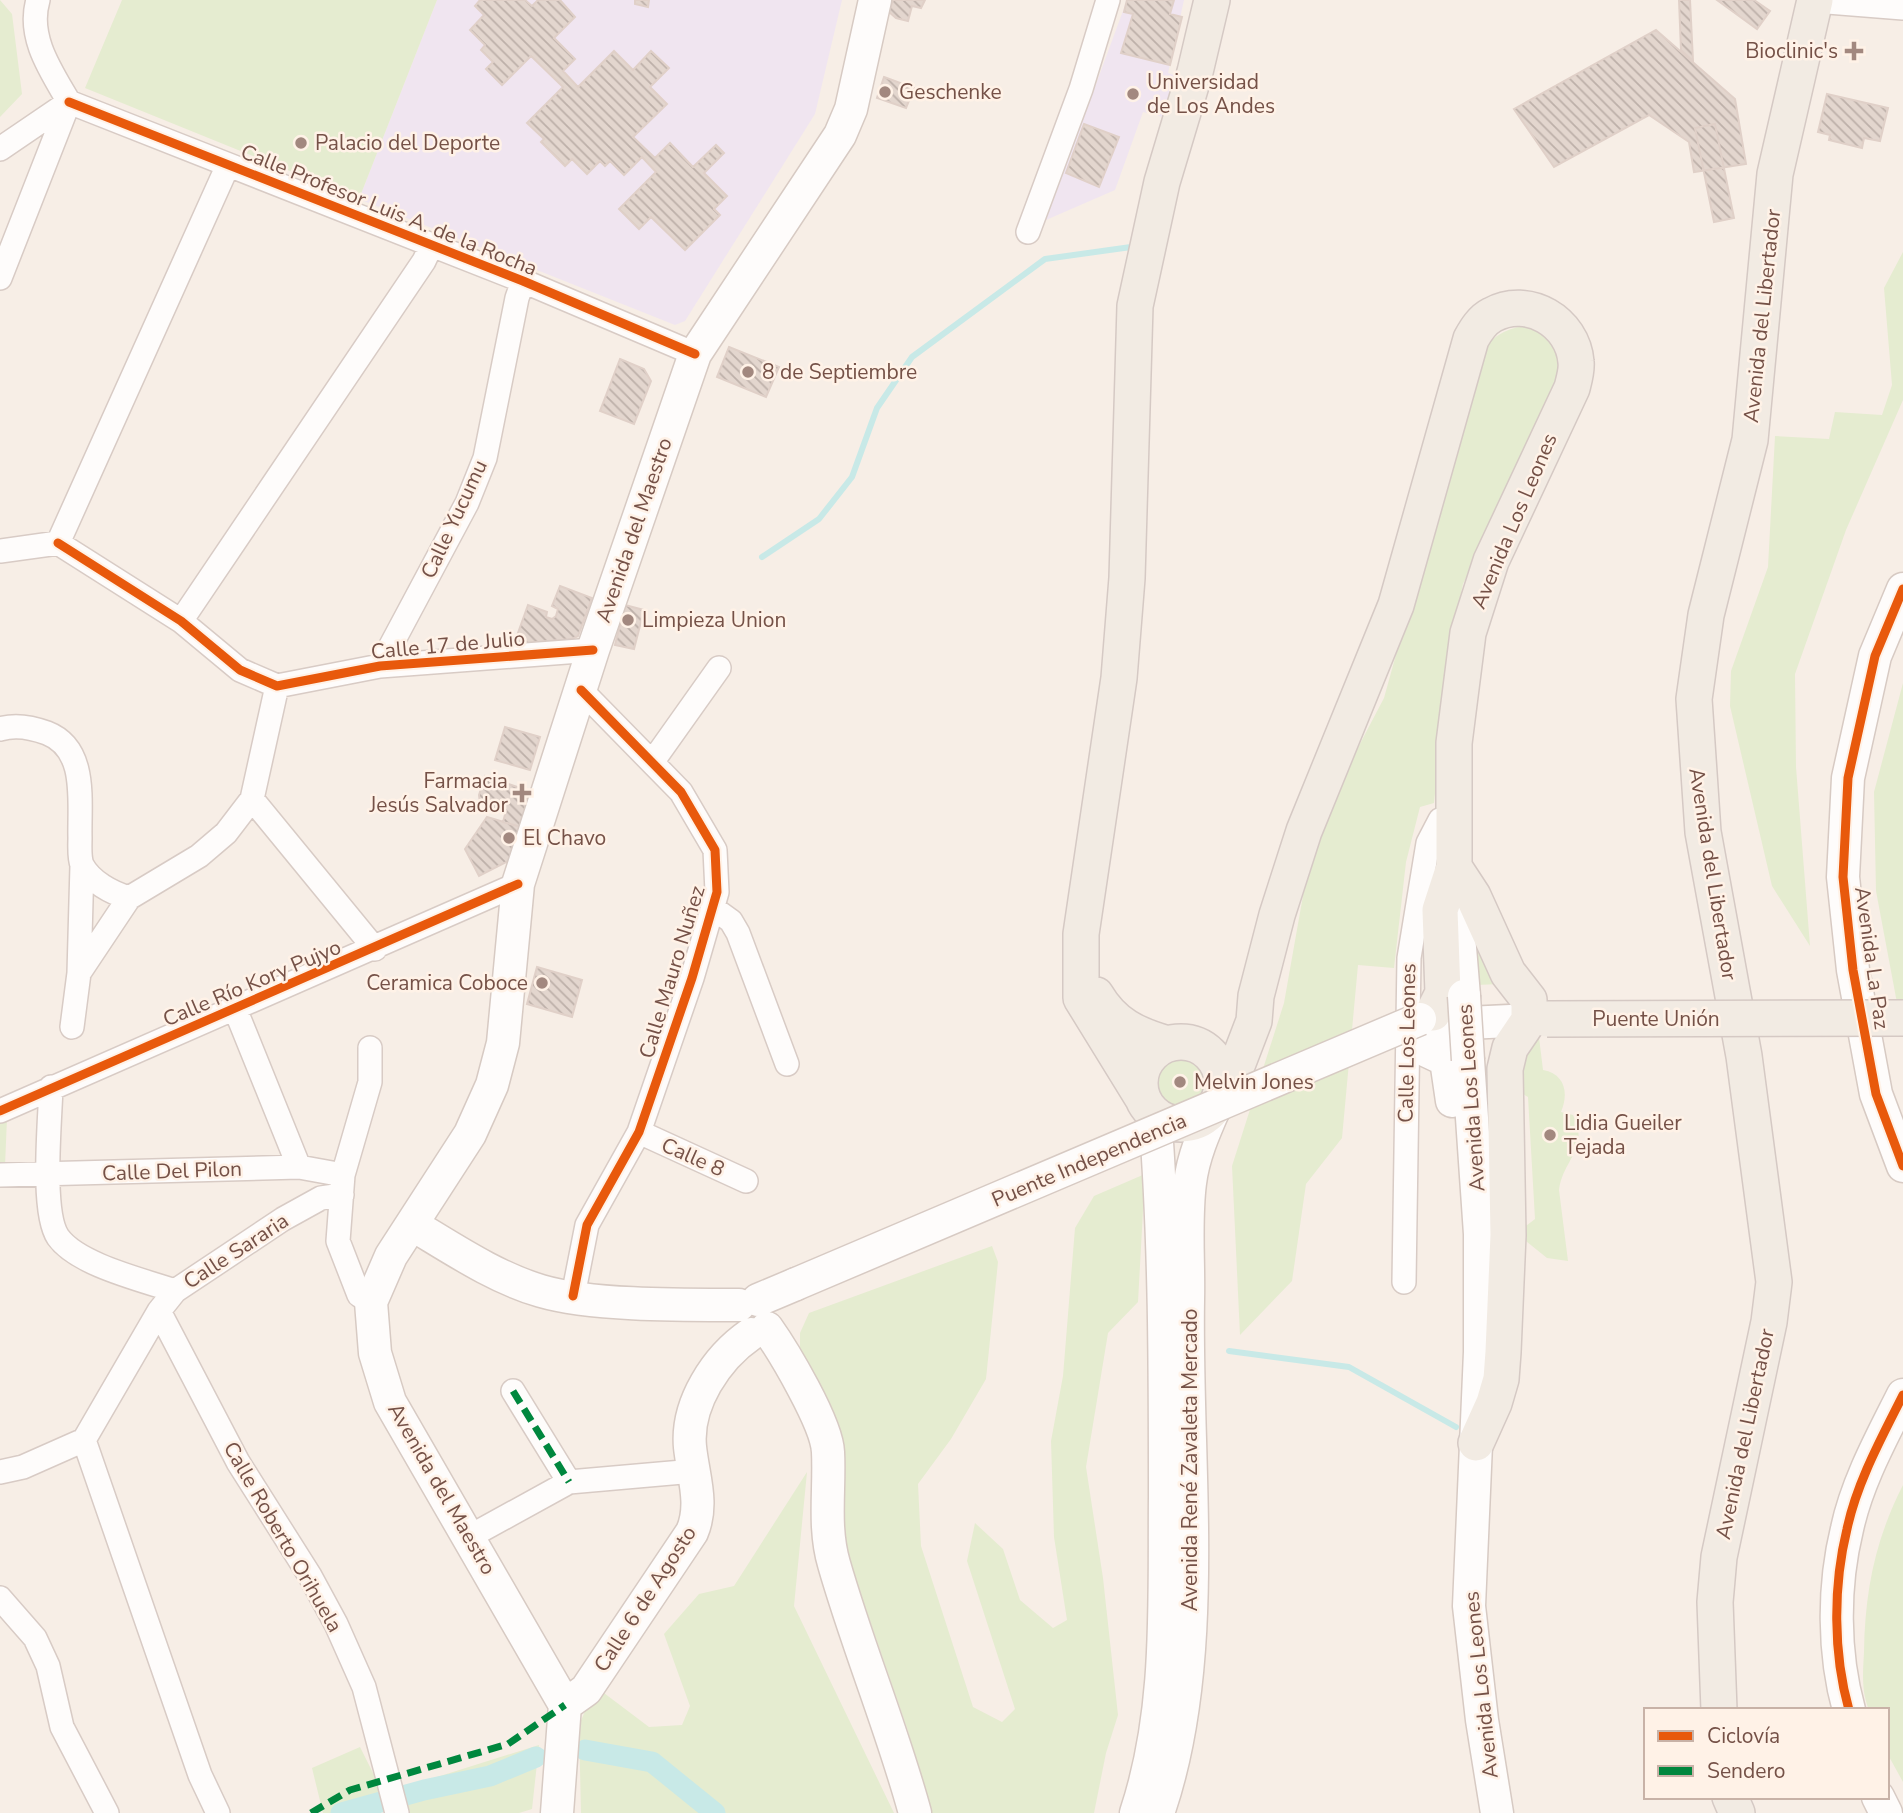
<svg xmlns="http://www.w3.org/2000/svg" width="1903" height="1813" font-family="'Nunito Sans',sans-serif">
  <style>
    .education { fill: #f0e5f0 }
    .green { fill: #e5ecd0 }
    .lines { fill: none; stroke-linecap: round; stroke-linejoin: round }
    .stream { stroke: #c8e9e7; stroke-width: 6 }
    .canal { stroke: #c8e9e7; stroke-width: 21 }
    .building { fill: url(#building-back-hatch); stroke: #e0d0c8; stroke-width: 2 }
    .minor-casing { stroke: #d8cbc5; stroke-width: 26 }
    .secondary-casing { stroke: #d7cac3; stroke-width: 35 }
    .primary-casing { stroke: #d5c9c4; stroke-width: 38 }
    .minor { stroke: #fefcfb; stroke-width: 23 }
    .secondary { stroke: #fefcfb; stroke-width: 32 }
    .primary { stroke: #f2ebe3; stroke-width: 35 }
    .secondary-bridge-casing { stroke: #d7cac3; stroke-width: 35; stroke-linecap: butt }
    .primary-bridge-casing { stroke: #d5c9c4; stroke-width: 38; stroke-linecap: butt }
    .secondary-bridge { stroke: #fefcfb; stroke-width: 32 }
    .primary-bridge { stroke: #f2ebe3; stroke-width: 35 }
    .quiet { stroke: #00873e; stroke-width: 7; stroke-dasharray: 14 7; stroke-linecap: butt }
    .cycleway-casing { stroke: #fff2e7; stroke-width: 13 }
    .cycleway { stroke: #e8590c; stroke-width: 9 }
    .poi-dot { fill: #a2887f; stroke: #fff2e7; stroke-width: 2.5 }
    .labels { text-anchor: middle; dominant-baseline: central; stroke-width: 5; stroke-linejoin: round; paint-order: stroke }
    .poi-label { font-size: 21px; fill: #755147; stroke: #fff2e7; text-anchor: start }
    .street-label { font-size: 21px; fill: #755147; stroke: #fff2e7 }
  </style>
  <defs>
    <pattern id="building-back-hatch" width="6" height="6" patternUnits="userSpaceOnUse" patternTransform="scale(1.75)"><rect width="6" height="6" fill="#e3d6ce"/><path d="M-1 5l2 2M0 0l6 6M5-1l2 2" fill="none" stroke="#bdb0a9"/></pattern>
  </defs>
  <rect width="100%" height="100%" fill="#f7eee6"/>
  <path class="education" d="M 437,0 L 842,0 L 815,114 L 685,321 L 675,325 L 359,199 Z
    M 1127,0 L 1184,0 L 1168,73 L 1176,76 L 1163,117 L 1143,112 L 1115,190 L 1046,220 Z"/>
  <path class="green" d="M 0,0 L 12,14 L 22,94 L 0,117 Z
    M 122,0 L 437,0 L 359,199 L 85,88 Z
    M 1903,252 L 1903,400 L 1846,530 L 1795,674 L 1796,767 L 1810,946 L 1772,886 L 1730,706 L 1731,671 L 1768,567 L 1775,436 L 1829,439 L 1835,412 L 1882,415 L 1892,385 L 1884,288 Z
    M 1525,326 C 1553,334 1563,354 1559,382 L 1463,584 L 1452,635 L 1434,803 L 1420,807 L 1406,862 L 1394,968 L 1358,965 L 1342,1138 L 1306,1184 L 1292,1281 L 1240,1335 L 1232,1166 L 1284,1003 L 1307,873 L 1331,799 L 1384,698 L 1479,354 C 1493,337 1503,329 1525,326 Z
    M 1903,683 L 1903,1035 L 1876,891 L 1874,792 Z
    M 1470,905 L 1500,984 L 1476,985 Z
    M 1538,1029 L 1543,1070 C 1565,1074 1569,1093 1561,1112 L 1573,1115 C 1590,1149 1563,1159 1559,1190 L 1568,1261 L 1547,1258 L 1522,1238 L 1522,1229 L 1535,1219 L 1528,1097 L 1514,1089 L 1513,1060 Z
    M 1180,1054 C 1202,1057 1212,1070 1209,1092 L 1172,1111 L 1155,1096 L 1154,1074 L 1168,1057 Z
    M 0,1111 L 7,1118 L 5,1166 L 0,1169 Z
    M 1145,1174 L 1138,1302 L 1108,1333 L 1086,1467 L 1103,1578 L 1118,1715 L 1106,1753 L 1094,1813 L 928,1813 L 908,1731 L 851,1566 L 800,1353 L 800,1333 L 809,1313 L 992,1246 L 998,1262 L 986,1379 L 951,1439 L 918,1484 L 921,1546 L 973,1707 L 1002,1722 L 1015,1709 L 967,1561 L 975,1523 L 1003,1549 L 1020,1600 L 1053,1628 L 1067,1620 L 1054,1537 L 1051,1441 L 1063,1376 L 1075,1228 L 1094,1196 Z
    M 807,1472 L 794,1606 L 894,1813 L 581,1813 L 579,1725 L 586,1709 L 600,1690 L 649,1727 L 682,1725 L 690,1706 L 664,1634 L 699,1594 L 734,1586 Z
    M 1903,1485 L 1903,1782 L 1887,1753 L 1887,1710 L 1869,1710 C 1861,1690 1863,1672 1864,1652 C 1865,1591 1875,1540 1903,1485 Z
    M 539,1745 L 532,1809 L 519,1813 L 402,1813 L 402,1788 Z
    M 360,1747 L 382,1791 L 381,1813 L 323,1813 L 312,1768 Z"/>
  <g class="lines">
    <path class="stream" d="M 762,557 L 819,519 L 852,477 L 877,408 L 912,357 L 1045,259 L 1131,247
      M 1229,1351 L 1349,1367 L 1456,1427"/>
    <path class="canal" d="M 585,1750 L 652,1762 L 715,1813
      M 341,1813 L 424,1790 L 490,1776 L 536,1757"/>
  </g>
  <path class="building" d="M 480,0 L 525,0 L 532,6 L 538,0 L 560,0 L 575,17 L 554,38 L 575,59 L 563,71 L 578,87 L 614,51 L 633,70 L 651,51 L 669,68 L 650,87 L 667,104 L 633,137 L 655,158 L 670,143 L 693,167 L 716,145 L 724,153 L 704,173 L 727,196 L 714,209 L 720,215 L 685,250 L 651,217 L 639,229 L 619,209 L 656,172 L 642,157 L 624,175 L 610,161 L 605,166 L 600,161 L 587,174 L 572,159 L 565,166 L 541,142 L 544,139 L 527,123 L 563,87 L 531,56 L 502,85 L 486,69 L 493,62 L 481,50 L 485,45 L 470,30 L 484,15 L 475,6 Z
    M 635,0 L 649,0 L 648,7 L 635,4 Z
    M 893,0 L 925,0 L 921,8 L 912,6 L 908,21 L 896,18 L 889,12 Z
    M 1127,0 L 1174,0 L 1170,14 L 1182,17 L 1170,65 L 1121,53 L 1133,14 L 1124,12 Z
    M 1679,0 L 1690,0 L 1693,61 L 1681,50 Z
    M 1717,0 L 1754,0 L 1770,11 L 1757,29 Z
    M 1656,30 L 1735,99 L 1746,164 L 1694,172 L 1689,142 L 1649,115 L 1554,167 L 1514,109 Z
    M 884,77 L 914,88 L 906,108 L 877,98 Z
    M 1827,94 L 1888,108 L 1880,141 L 1864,138 L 1862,148 L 1829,140 L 1830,135 L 1818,132 Z
    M 1084,124 L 1119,137 L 1099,187 L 1066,173 Z
    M 1715,124 L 1734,218 L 1714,222 L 1695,128 Z
    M 729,347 L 779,367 L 766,397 L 717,377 Z
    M 620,359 L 644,369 L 651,381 L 634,424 L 600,411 Z
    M 560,586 L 592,598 L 578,636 L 572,639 L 514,644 L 528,605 L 547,612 L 546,617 L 552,619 L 556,616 L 558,609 L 552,606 Z
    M 625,605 L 644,610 L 634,649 L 615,645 Z
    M 505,727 L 540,737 L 530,770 L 495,760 Z
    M 485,776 L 532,792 L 521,827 L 503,822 L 506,811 L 480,803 L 479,795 Z
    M 487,817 L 521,827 L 512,859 L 479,876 L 465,849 Z
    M 537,967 L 582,980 L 572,1017 L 527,1004 Z"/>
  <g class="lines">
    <defs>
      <path id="minor" d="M 38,0 C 27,37 51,71 69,102
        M 1815,1 L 1903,8
        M 69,102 L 523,281 L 695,354
        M 0,149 L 69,102
        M 1028,232 L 1081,89 L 1108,0
        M 0,278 L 69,102
        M 58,543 L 181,621 L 240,670 L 277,686 L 380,666 L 593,650
        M 58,543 L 228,165
        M 0,551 L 58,543
        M 181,621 L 424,261 L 431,246
        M 380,666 L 467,503 L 485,458 L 517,298 L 523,281
        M 0,729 C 16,724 31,727 47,733 C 88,749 79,802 80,838 C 80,846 79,857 82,865 C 91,882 112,893 129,898 L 199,856 L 226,833 L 252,799 L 277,686
        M 653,761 L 719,668
        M 252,799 L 375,949
        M 713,908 L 731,921 L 738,933 L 787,1064
        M 79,973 L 129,898
        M 236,1011 L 299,1167
        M 72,1027 L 79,973 L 82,865
        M 370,1048 L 370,1082 L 343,1175 L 338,1241 L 359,1295 L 371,1302
        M 51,1087 C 50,1121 41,1212 58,1237 C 78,1265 143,1280 175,1291
        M 0,1111 L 518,884
        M 639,1132 L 746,1181
        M 0,1175 L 299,1167 L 343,1175
        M 1404,1282 L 1409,958 L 1428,843 L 1440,820 L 1452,819
        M 573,1296 L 587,1225 L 639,1132 L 692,978 L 717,892 L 715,850 L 681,792 L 581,690
        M 159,1311 L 238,1462 L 310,1576 L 336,1624 L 364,1687 L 397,1813
        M 513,1391 L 569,1482
        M 84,1440 L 200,1775 L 218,1813
        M 84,1440 L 159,1311 L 175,1291 L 283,1219 L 321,1198 L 342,1195
        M 0,1472 L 23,1467 L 84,1440
        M 469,1537 L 569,1482 L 694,1471
        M 0,1598 L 35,1638 L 48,1666 L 62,1727 L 107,1813"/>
      <path id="secondary" d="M 1903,589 L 1875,656 L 1848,778 L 1843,877 L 1853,970 L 1876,1094 L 1903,1166
        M 1454,875 L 1464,996
        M 1412,1044 L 1446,1060 L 1452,1101
        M 1412,1044 L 1467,1023 L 1529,1020
        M 1468,1060 L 1480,1234 L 1480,1352 L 1469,1606 L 1482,1720 L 1497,1813
        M 413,1225 C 453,1249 496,1278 541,1291 C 592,1306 685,1305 739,1305
        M 758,1300 L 796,1284
        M 767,1328 C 784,1352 827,1424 828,1452 C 830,1489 823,1527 834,1564 C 858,1648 892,1728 915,1813
        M 565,1705 L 586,1690 L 692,1532 C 704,1504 693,1476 690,1447 C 686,1404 716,1358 751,1334
        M 1849,1710 C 1833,1653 1833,1586 1847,1529 C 1857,1482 1882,1437 1903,1395
        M 1878,1797 L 1886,1813
        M 557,1813 L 565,1705 L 390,1402 L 375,1353 L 371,1302 L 391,1256 L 470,1134 L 492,1085 L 503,1043 L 518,884 L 593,650 L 695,354 L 840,135 L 851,109 L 875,0
        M 1136,1813 C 1170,1711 1164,1603 1165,1497 C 1165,1370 1165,1242 1155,1115
        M 1158,1813 C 1212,1658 1185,1464 1188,1300 C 1189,1262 1185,1221 1190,1183 C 1193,1157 1204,1132 1215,1107"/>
      <path id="primary" d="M 1454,867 L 1473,896 L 1508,973 L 1529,1000 L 1529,1020 L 1510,1048 L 1505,1069 L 1508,1235 L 1503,1352 L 1501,1379 L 1494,1403 L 1476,1443
        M 1096,995 C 1113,1024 1136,1035 1168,1044
        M1140 1083a41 41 0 1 1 82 0a41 41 0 1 1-82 0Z
        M 1223,1086 L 1236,1068 L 1254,1021 L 1256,996 L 1277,915 L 1304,831 L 1396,605 L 1471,339 C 1476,330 1482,320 1492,315 C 1528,295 1573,322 1576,362 C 1577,370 1574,380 1572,388 L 1491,561 L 1468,633 L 1454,743 L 1454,867 L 1440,910 L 1443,993 L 1433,1013
        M 1142,1097 L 1081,998 L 1081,934 L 1119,678 L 1127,578 L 1135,306 L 1162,182 L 1195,72 L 1212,0
        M 1719,1710 L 1715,1602 L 1719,1557 L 1769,1322 L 1774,1282 L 1744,1056 L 1703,832 L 1694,699 L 1706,615 L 1750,440 L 1775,174 L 1815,0
        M 1730,1797 L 1737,1813"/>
    </defs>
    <use href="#minor" class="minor-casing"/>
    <use href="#secondary" class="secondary-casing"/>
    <use href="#primary" class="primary-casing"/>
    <use href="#minor" class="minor"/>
    <use href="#secondary" class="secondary"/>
    <use href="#primary" class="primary"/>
    <defs>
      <path id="secondary-bridge" d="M 1464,996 L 1468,1060
        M 796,1284 L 1420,1019"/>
      <path id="primary-bridge" d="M 1547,1019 L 1903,1018"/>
    </defs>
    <use href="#secondary-bridge" class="secondary-bridge-casing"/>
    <use href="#primary-bridge" class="primary-bridge-casing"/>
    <use href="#secondary-bridge" class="secondary-bridge"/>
    <use href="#primary-bridge" class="primary-bridge"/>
    <path class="quiet" d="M 513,1391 L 569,1482
      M 311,1813 L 350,1790 L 508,1744 L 565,1705"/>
    <defs>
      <path id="cycleway" d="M 69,102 L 523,281 L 695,354
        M 58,543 L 181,621 L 240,670 L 277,686 L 380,666 L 593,650
        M 1903,589 L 1875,656 L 1848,778 L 1843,877 L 1853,970 L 1876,1094 L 1903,1166
        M 0,1111 L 518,884
        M 573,1296 L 587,1225 L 639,1132 L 692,978 L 717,892 L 715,850 L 681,792 L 581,690
        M 1849,1710 C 1833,1653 1833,1586 1847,1529 C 1857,1482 1882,1437 1903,1395"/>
    </defs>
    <use href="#cycleway" class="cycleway-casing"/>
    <use href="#cycleway" class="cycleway"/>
  </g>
  <g class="poi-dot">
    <path d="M1850.5 40.5h7v7h7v7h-7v7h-7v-7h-7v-7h7z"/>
    <circle cx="885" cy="92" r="7"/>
    <circle cx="1133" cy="94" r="7"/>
    <circle cx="301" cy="143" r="7"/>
    <circle cx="748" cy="372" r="7"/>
    <circle cx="628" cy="620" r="7"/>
    <path d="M518.5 782.5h7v7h7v7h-7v7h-7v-7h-7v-7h7z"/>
    <circle cx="509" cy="838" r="7"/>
    <circle cx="542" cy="983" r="7"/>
    <circle cx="1180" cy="1082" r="7"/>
    <circle cx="1550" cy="1135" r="7"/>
  </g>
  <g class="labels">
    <g class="poi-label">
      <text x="1838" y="51" text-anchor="end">Bioclinic's</text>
      <text x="1147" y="82">Universidad<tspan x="1147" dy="24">de Los Andes</tspan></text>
      <text x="899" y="92">Geschenke</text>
      <text x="315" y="143">Palacio del Deporte</text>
      <text x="762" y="372">8 de Septiembre</text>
      <text x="642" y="620">Limpieza Union</text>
      <text x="508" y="781" text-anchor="end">Farmacia<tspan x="508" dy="24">Jesús Salvador</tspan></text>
      <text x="523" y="838">El Chavo</text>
      <text x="528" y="983" text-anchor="end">Ceramica Coboce</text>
      <text x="1194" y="1082">Melvin Jones</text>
      <text x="1564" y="1123">Lidia Gueiler<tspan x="1564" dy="24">Tejada</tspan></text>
    </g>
    <g class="street-label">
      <text transform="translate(389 210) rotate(22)">Calle Profesor Luis A. de la Rocha</text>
      <text transform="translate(1762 316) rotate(-84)">Avenida del Libertador</text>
      <text transform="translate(454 519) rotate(-65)">Calle Yucumu</text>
      <text transform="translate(1514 521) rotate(-67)">Avenida Los Leones</text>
      <text transform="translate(634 530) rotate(-71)">Avenida del Maestro</text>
      <text transform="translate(448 645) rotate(-5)">Calle 17 de Julio</text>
      <text transform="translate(1713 874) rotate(81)">Avenida del Libertador</text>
      <text transform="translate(1872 958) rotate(82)">Avenida La Paz</text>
      <text transform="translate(672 972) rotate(-73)">Calle Mauro Nuñez</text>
      <text transform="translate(252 983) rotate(-23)">Calle Río Kory Pujyo</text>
      <text x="1656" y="1019">Puente Unión</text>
      <text transform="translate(1407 1043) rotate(-89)">Calle Los Leones</text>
      <text transform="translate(1471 1098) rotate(-94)">Avenida Los Leones</text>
      <text transform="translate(693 1157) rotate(24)">Calle 8</text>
      <text transform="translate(1089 1160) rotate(-23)">Puente Independencia</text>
      <text transform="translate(172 1171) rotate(-2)">Calle Del Pilon</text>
      <text transform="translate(236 1251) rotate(-33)">Calle Sararia</text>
      <text transform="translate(1745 1434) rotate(-78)">Avenida del Libertador</text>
      <text transform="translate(1190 1460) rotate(-90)">Avenida René Zavaleta Mercado</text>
      <text transform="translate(442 1489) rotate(60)">Avenida del Maestro</text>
      <text transform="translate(283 1537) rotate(60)">Calle Roberto Orihuela</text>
      <text transform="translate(645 1599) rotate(-57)">Calle 6 de Agosto</text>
      <text transform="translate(1481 1685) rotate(-96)">Avenida Los Leones</text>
    </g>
  </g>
  <rect x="1644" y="1708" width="245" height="91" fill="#fff2e7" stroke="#c8b2a7" stroke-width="2"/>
  <rect x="1658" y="1731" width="35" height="10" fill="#e8590c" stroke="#c8b2a7" stroke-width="2"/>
  <text x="1707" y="1743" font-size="21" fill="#755147">Ciclovía</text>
  <rect x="1658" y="1766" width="35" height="10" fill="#00873e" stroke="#c8b2a7" stroke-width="2"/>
  <text x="1707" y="1778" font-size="21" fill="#755147">Sendero</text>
</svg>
